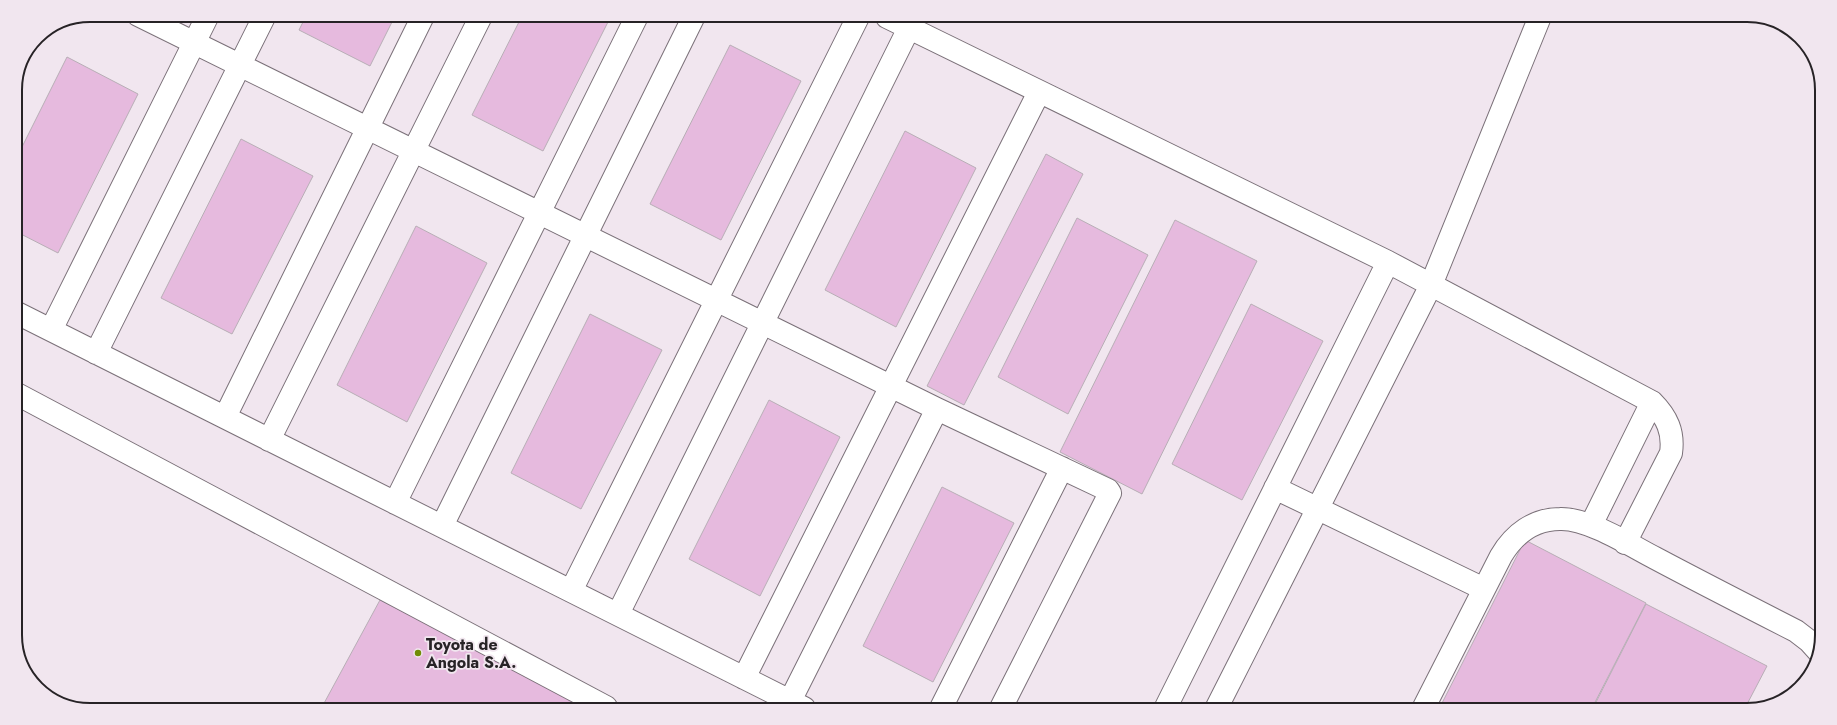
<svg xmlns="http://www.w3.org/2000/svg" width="1837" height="725" font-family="Jost,sans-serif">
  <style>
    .building { fill: #e6bade; stroke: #b8aeb6 }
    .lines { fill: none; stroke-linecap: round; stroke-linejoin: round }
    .minor-casing { stroke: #7b7179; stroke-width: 24 }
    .minor { stroke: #fff; stroke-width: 22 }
    .poi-dot { fill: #718c06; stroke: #f1e6ef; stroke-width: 1.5 }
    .labels { text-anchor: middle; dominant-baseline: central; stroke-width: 3.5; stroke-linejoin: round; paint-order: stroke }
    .poi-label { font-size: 16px; font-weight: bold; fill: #272326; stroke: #f1e6ef; text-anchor: start }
    .rim { fill: none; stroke: #272326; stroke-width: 2 }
  </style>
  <rect width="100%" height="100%" fill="#f1e6ef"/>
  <path class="building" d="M 306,16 L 395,16 L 370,66 L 299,30 Z
    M 522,16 L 611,16 L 543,151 L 472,115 Z
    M 730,45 L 801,81 L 721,240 L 650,204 Z
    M 67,57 L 138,94 L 58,253 L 15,231 L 15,161 Z
    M 905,131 L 976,168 L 896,327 L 825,290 Z
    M 241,139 L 313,176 L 232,334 L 161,298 Z
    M 1046,154 L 1083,174 L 964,405 L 927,386 Z
    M 1077,218 L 1148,255 L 1068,414 L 998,377 Z
    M 1175,220 L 1257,261 L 1142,494 L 1060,452 Z
    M 416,226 L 487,263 L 407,422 L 337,385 Z
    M 1251,304 L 1323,341 L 1242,500 L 1172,464 Z
    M 590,314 L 662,350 L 581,509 L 511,473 Z
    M 769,400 L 840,437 L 760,596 L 689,559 Z
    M 942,487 L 1014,523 L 933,682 L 863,646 Z
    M 1525,540 L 1646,603 L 1591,710 L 1439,709 Z
    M 380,600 L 592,707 L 322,707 Z
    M 1646,604 L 1767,666 L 1744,710 L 1592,710 Z"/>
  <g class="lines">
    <defs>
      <path id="minor" d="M 138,15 L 937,409 L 1108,490 L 1110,493 L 1001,708
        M 887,17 L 1388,262 L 1652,402 C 1667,417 1674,432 1671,453 L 1625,543
        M 15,312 L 804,708
        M 51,330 L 208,15
        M 96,353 L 265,15
        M 15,393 L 606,707
        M 225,417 L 423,16
        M 269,440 L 481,16
        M 1275,488 L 1484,589
        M 395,503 L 637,16
        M 1591,525 L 1652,402
        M 442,526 L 694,16
        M 571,591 L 858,17
        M 618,614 L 909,28
        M 744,678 L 1039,92
        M 790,701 L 937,409
        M 941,708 L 1062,468
        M 1165,709 L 1388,262
        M 1216,709 L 1431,285 L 1539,19
        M 1423,709 L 1501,556 C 1514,534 1534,519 1560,519 C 1588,518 1630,545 1655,558 C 1702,583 1749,607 1796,631 L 1809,641 L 1818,651"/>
    </defs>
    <use href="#minor" class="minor-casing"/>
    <use href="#minor" class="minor"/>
  </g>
  <circle class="poi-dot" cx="418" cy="653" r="4"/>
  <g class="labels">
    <g class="poi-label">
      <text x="426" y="644">Toyota de<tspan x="426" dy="18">Angola S.A.</tspan></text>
    </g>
  </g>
  <path d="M0 0H1837V725H0ZM90 22H1747A68 68 0 0 1 1815 90V635A68 68 0 0 1 1747 703H90A68 68 0 0 1 22 635V90A68 68 0 0 1 90 22Z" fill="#f1e6ef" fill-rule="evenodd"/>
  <path class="rim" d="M90 22H1747A68 68 0 0 1 1815 90V635A68 68 0 0 1 1747 703H90A68 68 0 0 1 22 635V90A68 68 0 0 1 90 22Z"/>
</svg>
